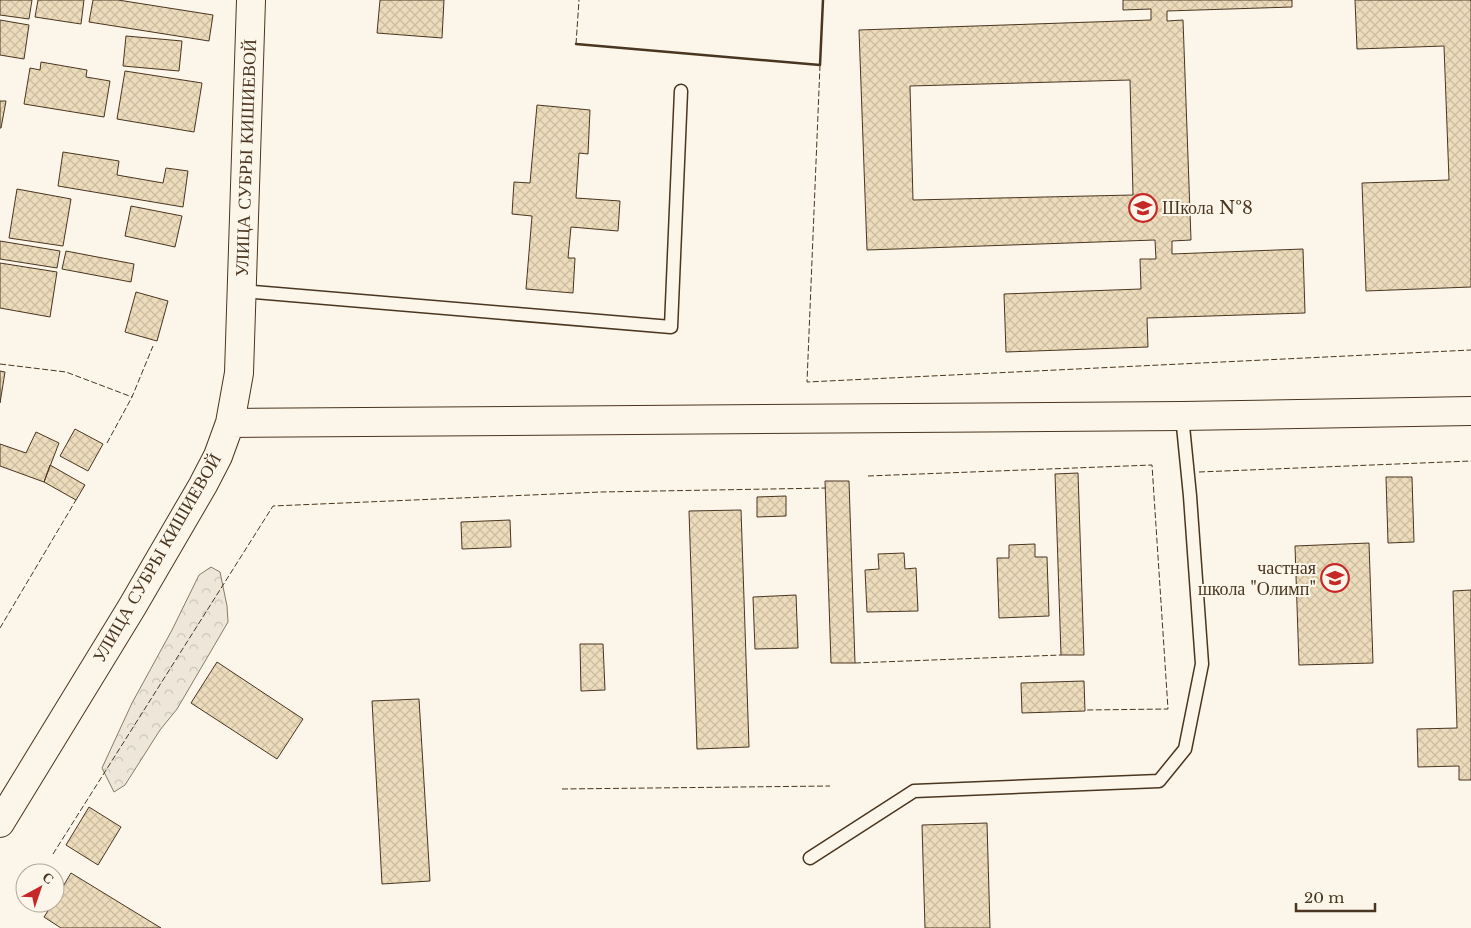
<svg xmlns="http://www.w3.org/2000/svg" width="1471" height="928" font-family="'Libre Baskerville',serif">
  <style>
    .forest { fill: url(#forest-crowns); stroke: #887966 }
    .building { fill: url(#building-cross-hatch); stroke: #4a3520; fill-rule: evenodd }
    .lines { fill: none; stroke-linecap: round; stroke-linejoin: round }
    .lane-casing { stroke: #4a3520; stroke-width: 15 }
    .secondary-casing { stroke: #4a3520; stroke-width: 30 }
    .lane { stroke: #fbf6e9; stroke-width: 12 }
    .secondary { stroke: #fbf6e9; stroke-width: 28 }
    .fence { stroke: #4a3520; stroke-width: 1; stroke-dasharray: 6 2.5; stroke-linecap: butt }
    .wall { stroke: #4a3520; stroke-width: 2.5 }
    .labels { text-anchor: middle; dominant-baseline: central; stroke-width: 4; stroke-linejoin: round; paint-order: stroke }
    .street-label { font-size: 18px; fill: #4a3520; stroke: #fbf6e9 }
    .poi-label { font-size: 18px; fill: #4a3520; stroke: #fbf6e9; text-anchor: start }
  </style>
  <defs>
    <pattern id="forest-crowns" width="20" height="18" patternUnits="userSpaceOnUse" patternTransform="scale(1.25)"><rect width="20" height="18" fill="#ede6d9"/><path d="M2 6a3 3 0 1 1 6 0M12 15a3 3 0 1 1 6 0" fill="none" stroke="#cdc6ba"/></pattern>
    <pattern id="building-cross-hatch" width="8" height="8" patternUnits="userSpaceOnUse" patternTransform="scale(1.25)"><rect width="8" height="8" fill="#ecdcbc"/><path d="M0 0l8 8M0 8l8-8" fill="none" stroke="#ccbda1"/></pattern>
  </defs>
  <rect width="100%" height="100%" fill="#fbf6e9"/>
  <path class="forest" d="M 211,567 L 220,572 L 227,606 L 228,622 L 177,709 L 160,730 L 125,785 L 114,792 L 102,768 L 132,703 L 172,630 L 199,575 Z"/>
  <path class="building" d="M 0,0 L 32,0 L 29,19 L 0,15 Z
    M 38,0 L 84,0 L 81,24 L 35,17 Z
    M 93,0 L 118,0 L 213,15 L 209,41 L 89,22 Z
    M 380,0 L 444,0 L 442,38 L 377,33 Z
    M 1123,0 L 1292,0 L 1292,7 L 1167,11 L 1167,21 L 1183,20 L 1191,240 L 1172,241 L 1172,254 L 1303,249 L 1305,313 L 1147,318 L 1148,347 L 1006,352 L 1004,294 L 1141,289 L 1140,259 L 1156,259 L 1155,240 L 867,250 L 859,30 L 1151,20 L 1151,9 L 1123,10 ZM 1130,80 L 1133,195 L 913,200 L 910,86 Z
    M 1355,0 L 1471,0 L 1471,287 L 1366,291 L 1362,183 L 1449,180 L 1444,46 L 1357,49 Z
    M 0,20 L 29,25 L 24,59 L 0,55 Z
    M 126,36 L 182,41 L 179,71 L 123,66 Z
    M 41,62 L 87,70 L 86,77 L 110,81 L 104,117 L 24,104 L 30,68 L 40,70 Z
    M 125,71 L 202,83 L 194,132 L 117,119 Z
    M 0,101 L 6,101 L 1,128 L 0,128 Z
    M 537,105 L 590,110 L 588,154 L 579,153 L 576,198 L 620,201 L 618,231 L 571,227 L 568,258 L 575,258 L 573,293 L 526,289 L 532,216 L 512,214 L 514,182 L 530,183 Z
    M 63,152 L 119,161 L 117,175 L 163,183 L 166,168 L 188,171 L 183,207 L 58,186 Z
    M 17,189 L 71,199 L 63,246 L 9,238 Z
    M 131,206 L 182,216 L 175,247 L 125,236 Z
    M 0,241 L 60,251 L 57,268 L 0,259 Z
    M 66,251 L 134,264 L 131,282 L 62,269 Z
    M 0,263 L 57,272 L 50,317 L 0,308 Z
    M 136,292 L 168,301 L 157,341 L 125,332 Z
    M 0,371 L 5,372 L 0,403 Z
    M 75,429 L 103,444 L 88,471 L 60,456 Z
    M 36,432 L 59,443 L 44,482 L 0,466 L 0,444 L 26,453 Z
    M 50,465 L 85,485 L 76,500 L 44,482 Z
    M 1078,473 L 1084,655 L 1061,655 L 1055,474 Z
    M 1386,477 L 1412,477 L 1414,542 L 1388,543 Z
    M 825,481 L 849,481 L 855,663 L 831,663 Z
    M 786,496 L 786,516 L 757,517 L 757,497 Z
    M 741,510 L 749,747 L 697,749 L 689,511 Z
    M 510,520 L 511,547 L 462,549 L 461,522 Z
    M 1369,543 L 1373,663 L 1299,665 L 1295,546 Z
    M 1035,544 L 1035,557 L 1047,557 L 1049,616 L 999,618 L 997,558 L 1009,558 L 1009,545 Z
    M 904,553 L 905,569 L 916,568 L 918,611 L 867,612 L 865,570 L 879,569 L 878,554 Z
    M 1471,590 L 1471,780 L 1459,780 L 1459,766 L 1418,767 L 1417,729 L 1457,728 L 1453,591 Z
    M 796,595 L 798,648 L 755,649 L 753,597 Z
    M 580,644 L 603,644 L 605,690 L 581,691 Z
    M 217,662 L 303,719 L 277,759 L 191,703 Z
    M 1084,681 L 1085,711 L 1022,713 L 1021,683 Z
    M 419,699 L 430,881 L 382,884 L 372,701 Z
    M 89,807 L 121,827 L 98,865 L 66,845 Z
    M 987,823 L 990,928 L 925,928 L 922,825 Z
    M 71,873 L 161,928 L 61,928 L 44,917 L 53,903 L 55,903 L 55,900 Z"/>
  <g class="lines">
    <defs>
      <path id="lane" d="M 241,291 L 671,327 L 681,91
        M 810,858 L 914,791 L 1159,781 L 1185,749 L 1202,664 L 1190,496 L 1182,416"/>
      <path id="secondary" d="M 230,423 L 1182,416 L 1471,411
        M 0,823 L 132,607 L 203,485 L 218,456 L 230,423 L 239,373 L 251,0"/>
    </defs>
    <use href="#lane" class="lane-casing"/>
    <use href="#secondary" class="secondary-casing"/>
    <use href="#lane" class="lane"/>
    <use href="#secondary" class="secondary"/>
    <path class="fence" d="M 576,44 L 579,0
      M 820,65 L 807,382 L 1471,350
      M 0,364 L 66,372 L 132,397
      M 107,443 L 132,397 L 153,346
      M 1199,472 L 1471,461
      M 868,476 L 1152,465 L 1168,709 L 1086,710
      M 0,628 L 76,500
      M 855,663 L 1061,655
      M 562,789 L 830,786
      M 53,854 L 273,506 L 601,492 L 826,488"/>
    <path class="wall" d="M 576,44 L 820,65 L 823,0"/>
  </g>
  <defs>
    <symbol id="school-ring" viewBox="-11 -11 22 22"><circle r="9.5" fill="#fbf6e9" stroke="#c62828" stroke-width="1.5"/><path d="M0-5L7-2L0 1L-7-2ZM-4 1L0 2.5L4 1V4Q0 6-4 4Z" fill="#c62828"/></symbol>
  </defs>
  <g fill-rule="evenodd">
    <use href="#school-ring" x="1127" y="192" width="32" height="32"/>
    <use href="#school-ring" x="1319" y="562" width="32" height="32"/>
  </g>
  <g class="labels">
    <g class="street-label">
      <text transform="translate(246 158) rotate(-88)">УЛИЦА СУБРЫ КИШИЕВОЙ</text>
      <text transform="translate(157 558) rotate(-60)">УЛИЦА СУБРЫ КИШИЕВОЙ</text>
    </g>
    <g class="poi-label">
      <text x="1162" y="208">Школа №8</text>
      <text x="1316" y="568" text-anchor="end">частная<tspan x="1316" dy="21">школа "Олимп"</tspan></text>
    </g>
  </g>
  <g transform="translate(40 888) rotate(40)"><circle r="24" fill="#fbf6e9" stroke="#b4a999"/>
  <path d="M0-4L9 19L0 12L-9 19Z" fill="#c62828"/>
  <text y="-8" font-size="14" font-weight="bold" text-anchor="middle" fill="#4a3520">С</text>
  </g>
  <path d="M1296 903v8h79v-8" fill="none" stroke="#4a3520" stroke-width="2.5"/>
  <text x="1304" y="903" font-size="15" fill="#4a3520" stroke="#fbf6e9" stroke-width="4" paint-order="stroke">20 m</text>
</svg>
